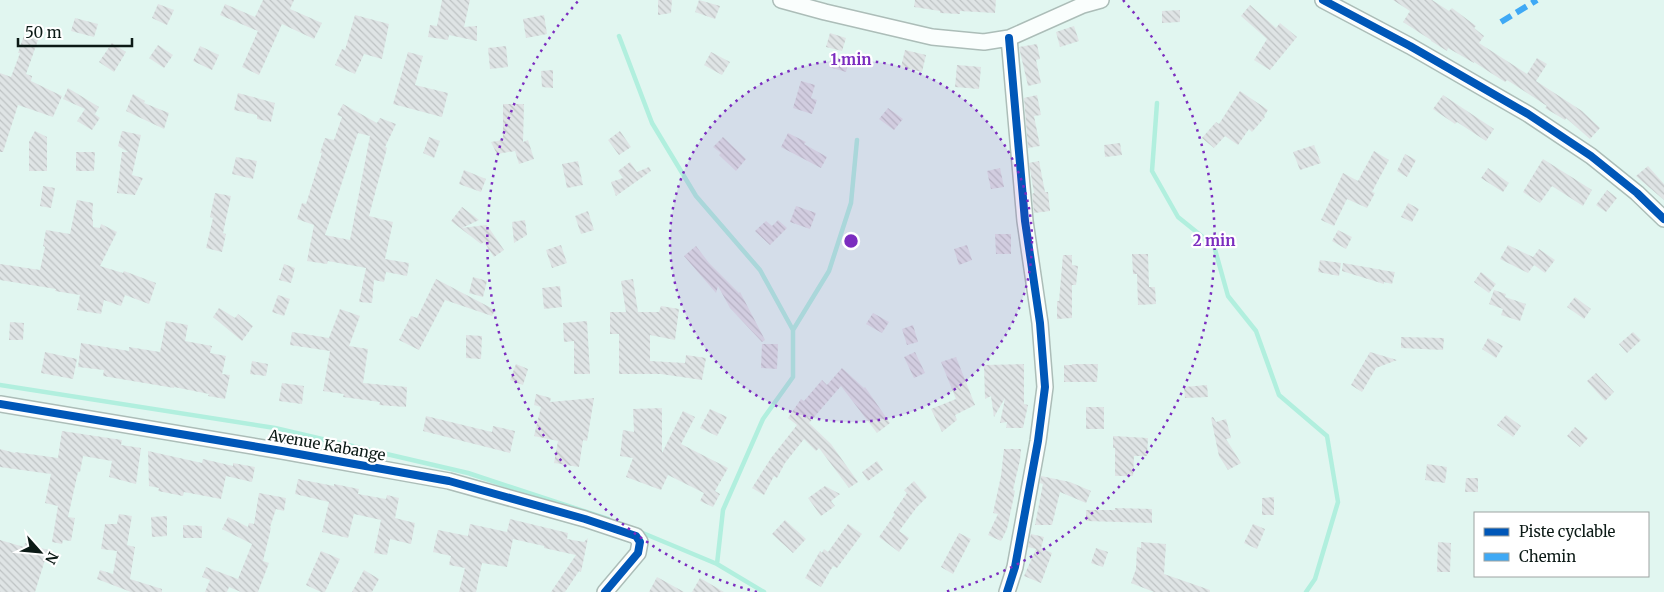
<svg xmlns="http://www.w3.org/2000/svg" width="1664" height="592" font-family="Merriweather,serif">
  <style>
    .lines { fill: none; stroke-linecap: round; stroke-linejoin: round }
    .stream { stroke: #b1efde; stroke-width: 4.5 }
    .building { fill: url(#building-back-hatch); fill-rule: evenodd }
    .street-casing { stroke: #acbdb8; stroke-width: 18 }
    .street { stroke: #fafefd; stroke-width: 15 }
    .quiet { stroke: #3fa9f5; stroke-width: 6; stroke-dasharray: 12 6; stroke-linecap: butt }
    .cycleway-casing { stroke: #fff; stroke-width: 11 }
    .cycleway { stroke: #0057b8; stroke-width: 8 }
    .ring { fill: none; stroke: #7b2cbf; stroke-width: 2.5; stroke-dasharray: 2.5 5 }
    .labels { text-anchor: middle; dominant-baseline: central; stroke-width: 4.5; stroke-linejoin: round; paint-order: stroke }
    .street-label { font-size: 15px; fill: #0c1a16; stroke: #fff }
    .centre { fill: #7b2cbf; stroke: #fff; stroke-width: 2.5 }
    .ring-label { font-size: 15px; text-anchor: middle; font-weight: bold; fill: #7b2cbf; stroke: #fff; stroke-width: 4.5; stroke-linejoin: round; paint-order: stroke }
  </style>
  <defs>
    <pattern id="building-back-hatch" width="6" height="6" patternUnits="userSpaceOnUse" patternTransform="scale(1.25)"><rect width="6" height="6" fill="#dfe4e5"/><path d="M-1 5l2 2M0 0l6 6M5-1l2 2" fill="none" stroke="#bec3c4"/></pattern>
  </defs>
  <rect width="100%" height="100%" fill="#e1f6f0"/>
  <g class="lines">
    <path class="stream" d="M 619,36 L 652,123 L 696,196 L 760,270 L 793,330 L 793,377 L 763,419 L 723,510 L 717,564
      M 1157,103 L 1152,171 L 1178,217 L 1214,246 L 1228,296 L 1256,331 L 1279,395 L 1327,436 L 1338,502 L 1315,579 L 1306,592
      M 793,330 L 829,271 L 851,203 L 857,140
      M 0,385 L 275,428 L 468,473 L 608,519
      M 638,531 L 717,564 L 764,592"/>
  </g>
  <path class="building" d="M 263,0 L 294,0 L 290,9 L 322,23 L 314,39 L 282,24 L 259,75 L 242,67 L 258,31 L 220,15 L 225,4 L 255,17 Z
    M 442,0 L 470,0 L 464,27 L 477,26 L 477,41 L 449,35 L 448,40 L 428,37 L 430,25 L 437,26 Z
    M 658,0 L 672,0 L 671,13 L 658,15 Z
    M 699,0 L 720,6 L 715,19 L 695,12 Z
    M 915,0 L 996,0 L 995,13 L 960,11 L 960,14 L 940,13 L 940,11 L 914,7 Z
    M 1393,0 L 1432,0 L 1449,11 L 1452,8 L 1476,26 L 1474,28 L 1484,36 L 1479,43 L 1527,74 L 1537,58 L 1547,64 L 1536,81 L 1582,111 L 1600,128 L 1590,139 L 1566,118 L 1565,120 L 1545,108 L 1547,106 L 1507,80 L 1505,82 L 1474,62 L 1474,63 L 1448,48 L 1447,51 L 1431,41 L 1431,40 L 1403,22 L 1410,11 Z
    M 158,4 L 174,10 L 167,25 L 152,18 Z
    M 1250,5 L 1276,28 L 1280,23 L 1297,37 L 1270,70 L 1254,60 L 1267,39 L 1241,16 Z
    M 1180,10 L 1180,22 L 1162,23 L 1162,11 Z
    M 355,15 L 389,24 L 382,59 L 364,54 L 355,74 L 335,65 L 342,49 L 345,50 Z
    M 544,15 L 547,34 L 526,38 L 523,19 Z
    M 75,18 L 98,24 L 94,37 L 71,31 Z
    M 1074,26 L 1079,41 L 1060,47 L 1056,32 Z
    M 830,33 L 846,38 L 842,51 L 826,47 Z
    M 24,35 L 38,40 L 26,74 L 32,76 L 31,81 L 62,96 L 53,117 L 18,105 L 3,152 L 0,152 L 0,73 L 11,77 L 20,53 L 18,53 Z
    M 112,43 L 126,52 L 114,72 L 99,62 Z
    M 1037,44 L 1040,59 L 1036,60 L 1041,83 L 1028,86 L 1019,47 Z
    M 158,45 L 173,55 L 164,68 L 149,58 Z
    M 200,46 L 219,55 L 212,70 L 193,61 Z
    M 506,46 L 508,67 L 490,69 L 488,48 Z
    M 905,50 L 926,55 L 922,72 L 901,67 Z
    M 408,52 L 423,56 L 415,85 L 448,93 L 442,117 L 393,104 Z
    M 711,52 L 730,62 L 722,75 L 704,65 Z
    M 832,56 L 849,61 L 846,72 L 829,67 Z
    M 957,65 L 981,67 L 979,89 L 955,87 Z
    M 553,70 L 553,88 L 542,87 L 541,71 Z
    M 801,81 L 815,85 L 811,98 L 817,100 L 812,114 L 793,108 Z
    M 68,88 L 99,107 L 95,114 L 93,113 L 100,118 L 92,130 L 77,121 L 85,109 L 63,99 Z
    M 1240,91 L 1268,110 L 1264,116 L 1265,117 L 1252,132 L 1249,129 L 1238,145 L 1225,136 L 1214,148 L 1202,138 L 1216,122 L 1219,124 Z
    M 238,93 L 275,103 L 271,122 L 257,119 L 257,115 L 234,110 Z
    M 133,94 L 145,101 L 144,103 L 169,113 L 164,129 L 126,111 Z
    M 1037,95 L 1041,115 L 1034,116 L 1040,146 L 1028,148 L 1024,98 Z
    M 1443,95 L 1494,129 L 1486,141 L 1457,122 L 1455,124 L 1433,109 Z
    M 343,104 L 377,123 L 380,118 L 396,124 L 385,147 L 387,148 L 369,216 L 393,222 L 385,259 L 409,263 L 407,276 L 386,272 L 384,282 L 374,280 L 372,303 L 359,302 L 366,268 L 328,261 L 327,264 L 307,261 L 314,225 L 297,219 L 302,203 L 306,204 L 322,153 L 320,153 L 325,138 L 334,140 L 342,117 L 337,115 ZM 358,133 L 370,136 L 350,240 L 325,235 Z
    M 503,104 L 524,104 L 523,142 L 528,140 L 534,159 L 519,164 L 515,151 L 497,154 L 491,142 L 503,140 Z
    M 888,108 L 903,119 L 894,130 L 879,119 Z
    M 35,131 L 47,137 L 47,171 L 29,171 L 29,142 Z
    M 122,131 L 141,135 L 132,175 L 143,178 L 135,195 L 117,193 L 122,152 L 128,152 L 118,146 Z
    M 620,131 L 631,147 L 619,155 L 608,140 Z
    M 788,133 L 806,142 L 804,144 L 827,157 L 821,168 L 781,147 Z
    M 429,137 L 440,141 L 434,158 L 423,153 Z
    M 723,137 L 746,159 L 736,171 L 719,155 L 721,153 L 713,147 Z
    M 1120,143 L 1122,155 L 1105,157 L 1104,145 Z
    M 1314,145 L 1321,163 L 1300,170 L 1293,152 Z
    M 1374,151 L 1389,160 L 1372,192 L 1375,193 L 1367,208 L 1347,199 L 1334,226 L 1321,220 L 1343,173 L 1358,181 Z
    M 76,152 L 95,152 L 94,171 L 76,171 Z
    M 1405,154 L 1416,160 L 1407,177 L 1397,171 Z
    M 236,157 L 257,161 L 253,179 L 232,174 Z
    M 1543,159 L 1592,190 L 1583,206 L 1552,186 L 1540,203 L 1523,192 Z
    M 578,161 L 583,185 L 567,188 L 562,164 Z
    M 1039,161 L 1045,192 L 1048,192 L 1050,211 L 1034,213 L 1032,194 L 1034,193 L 1029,163 Z
    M 630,162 L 637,172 L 649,167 L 651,171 L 616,196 L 611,182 L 623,178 L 618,171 Z
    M 1648,166 L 1664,184 L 1664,200 L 1636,176 Z
    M 1000,168 L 1004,187 L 991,189 L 987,171 Z
    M 1488,168 L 1509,183 L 1503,192 L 1481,178 Z
    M 464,170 L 486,179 L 481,192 L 459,184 Z
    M 43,186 L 55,188 L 51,208 L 40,206 Z
    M 1607,190 L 1617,198 L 1606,212 L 1596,205 Z
    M 215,193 L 231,196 L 223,233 L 226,234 L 222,252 L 206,248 L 213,218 L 210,217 Z
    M 77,200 L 93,203 L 92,219 L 93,220 L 93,227 L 100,228 L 101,224 L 117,232 L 100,266 L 123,273 L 124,271 L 156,283 L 149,304 L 125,295 L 121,306 L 104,300 L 101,314 L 77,310 L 80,295 L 55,291 L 56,289 L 0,280 L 0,264 L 40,270 L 45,247 L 43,246 L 46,230 L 70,234 Z
    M 1408,203 L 1419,209 L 1412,222 L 1401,217 Z
    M 796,206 L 816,213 L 810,229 L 790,222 Z
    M 462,207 L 479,220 L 462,228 L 486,225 L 489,228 L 504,250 L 494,257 L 484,242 L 481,244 L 451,221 Z
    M 588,211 L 594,230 L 581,234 L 575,216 Z
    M 525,220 L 527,235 L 514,243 L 512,222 Z
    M 778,220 L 787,228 L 770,245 L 755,231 L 766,221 L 772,226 Z
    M 1338,230 L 1352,237 L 1346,249 L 1332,241 Z
    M 995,234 L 1011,234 L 1011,254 L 996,254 Z
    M 561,245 L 567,263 L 552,268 L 546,250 Z
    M 967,245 L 972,260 L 959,265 L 954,249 Z
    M 1508,245 L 1533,257 L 1539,249 L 1555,260 L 1545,273 L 1534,265 L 1528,273 L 1500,259 Z
    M 696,246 L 709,263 L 739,293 L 740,292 L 765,340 L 762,342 L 730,308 L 718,286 L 716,293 L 684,256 Z
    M 1132,254 L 1148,254 L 1149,287 L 1155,287 L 1156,304 L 1138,305 L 1137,274 L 1133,274 Z
    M 1063,255 L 1072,255 L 1072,265 L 1078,266 L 1076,285 L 1072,285 L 1072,318 L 1057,319 L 1057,301 L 1059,301 Z
    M 1320,260 L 1341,263 L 1339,276 L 1318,272 Z
    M 1343,263 L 1388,271 L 1395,272 L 1392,284 L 1384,282 L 1384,284 L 1342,271 Z
    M 284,264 L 295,268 L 291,283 L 279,280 Z
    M 1481,272 L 1496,284 L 1489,293 L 1474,282 Z
    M 473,277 L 487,281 L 483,297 L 469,293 Z
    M 436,279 L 495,310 L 492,316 L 445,300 L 419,350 L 399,340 L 411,316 L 417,318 Z
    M 633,279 L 638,312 L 659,312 L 661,306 L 679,309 L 675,340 L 650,335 L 650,361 L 685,363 L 686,355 L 706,358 L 702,380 L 661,374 L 619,374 L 619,334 L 610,334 L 610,312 L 626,312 L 621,281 Z
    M 560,286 L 562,307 L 544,309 L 542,288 Z
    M 1494,290 L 1506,294 L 1505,297 L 1526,304 L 1520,321 L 1501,315 L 1503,309 L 1489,304 Z
    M 278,295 L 290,299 L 284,316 L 272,312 Z
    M 1575,297 L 1591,309 L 1584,319 L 1567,307 Z
    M 219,308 L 235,318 L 238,314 L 253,326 L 242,341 L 213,317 Z
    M 340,309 L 360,316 L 349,346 L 368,349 L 363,383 L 407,387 L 406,407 L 379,405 L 380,402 L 343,397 L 344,394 L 323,391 L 330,351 L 290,345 L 292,332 L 329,338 Z
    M 873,313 L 889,322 L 882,333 L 866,324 Z
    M 166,321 L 188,325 L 185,341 L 212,346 L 210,353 L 226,356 L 222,374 L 230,375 L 225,399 L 208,396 L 209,394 L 174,387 L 174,388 L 103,376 L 104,370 L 78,367 L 81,343 L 129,351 L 129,347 L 160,352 Z
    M 587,321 L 590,374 L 574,374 L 574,341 L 564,342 L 563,323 Z
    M 10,322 L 24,323 L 23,340 L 9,340 Z
    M 913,325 L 918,342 L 907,345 L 902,329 Z
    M 1633,332 L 1641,340 L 1627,353 L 1619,344 Z
    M 466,335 L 482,336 L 481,359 L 466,358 Z
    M 1401,337 L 1444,338 L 1443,350 L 1401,348 Z
    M 1488,338 L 1503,346 L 1496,358 L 1482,349 Z
    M 762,344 L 778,344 L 777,369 L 761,368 Z
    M 45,352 L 77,359 L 73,379 L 41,373 Z
    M 915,352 L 925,373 L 914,378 L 904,357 Z
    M 1370,352 L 1397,360 L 1376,368 L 1362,392 L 1351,385 Z
    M 956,357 L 975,405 L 955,415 L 957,420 L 942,432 L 931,409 L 956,399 L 941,362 Z
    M 252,361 L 268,364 L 266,376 L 250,374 Z
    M 516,364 L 528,369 L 523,385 L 510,380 Z
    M 1024,364 L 1024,404 L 1028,405 L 1023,428 L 1006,428 L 1007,422 L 1000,423 L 1005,398 L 994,417 L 991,396 L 985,399 L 984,365 Z
    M 1072,364 L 1098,364 L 1097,382 L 1064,382 L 1064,365 L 1072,365 Z
    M 842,368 L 864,388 L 865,387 L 890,423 L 877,433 L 841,386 L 809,423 L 831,444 L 858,482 L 849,488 L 819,448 L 816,451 L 804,439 L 785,463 L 777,478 L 774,476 L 764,495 L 752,488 L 771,458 L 797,425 L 788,418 L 801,399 L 804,401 L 822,380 L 827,385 Z
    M 1596,373 L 1614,392 L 1605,401 L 1587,381 Z
    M 282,383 L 304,386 L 302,404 L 279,401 Z
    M 1207,385 L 1208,397 L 1185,398 L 1184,387 Z
    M 536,394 L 551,398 L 550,402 L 594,398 L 587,441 L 583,440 L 579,467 L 554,463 L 558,441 L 534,436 L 541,407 L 534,405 Z
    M 1086,407 L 1104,407 L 1104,429 L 1086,429 Z
    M 662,408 L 662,453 L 683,411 L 695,417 L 681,444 L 728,468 L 715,491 L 720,494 L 713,507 L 700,501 L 704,493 L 668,475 L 661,490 L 626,477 L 633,458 L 620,456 L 623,430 L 634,432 L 633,409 Z
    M 710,409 L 727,417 L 717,436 L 700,428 Z
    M 1506,415 L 1521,426 L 1513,437 L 1497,425 Z
    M 426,416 L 492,432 L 493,426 L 515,431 L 510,453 L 423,431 Z
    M 1213,417 L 1216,422 L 1226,419 L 1231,438 L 1226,439 L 1241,463 L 1228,470 L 1219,456 L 1211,418 Z
    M 1575,427 L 1588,438 L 1580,447 L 1567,436 Z
    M 62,431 L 122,440 L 121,445 L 141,448 L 136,484 L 109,477 L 112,461 L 83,456 L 80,472 L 78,472 L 68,517 L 75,518 L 71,541 L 63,540 L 62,544 L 52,542 L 58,506 L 45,503 L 51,474 L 0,467 L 0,449 L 15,453 L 15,452 L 58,458 Z
    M 1113,436 L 1148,438 L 1147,456 L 1134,456 L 1133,476 L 1115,476 L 1115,448 L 1113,448 Z
    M 1004,449 L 1021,449 L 1020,460 L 1013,490 L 1015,491 L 1007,529 L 1001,541 L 988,535 L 998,514 L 993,513 L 1001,476 Z
    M 148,451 L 202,463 L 203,459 L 233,466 L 233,463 L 255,467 L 252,482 L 226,476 L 221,499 L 184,492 L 183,496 L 158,491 L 159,488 L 149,486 Z
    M 877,461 L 883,470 L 868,481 L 862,472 Z
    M 1427,464 L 1447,467 L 1445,483 L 1425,480 Z
    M 1041,476 L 1070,482 L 1091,491 L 1086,503 L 1060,492 L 1052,525 L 1035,525 L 1043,484 L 1040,483 Z
    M 1466,478 L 1478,478 L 1478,492 L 1465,492 Z
    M 298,479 L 334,486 L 334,484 L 359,489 L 358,494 L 386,499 L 387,495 L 399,498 L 395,518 L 415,523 L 411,544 L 390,539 L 387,555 L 374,553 L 381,520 L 354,514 L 348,538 L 322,532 L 329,502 L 295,494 Z
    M 914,481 L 927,497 L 917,507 L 899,531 L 909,538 L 899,552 L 879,537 L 895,514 L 893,513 L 907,493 L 904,490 Z
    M 825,486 L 840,494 L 831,501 L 835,506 L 821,516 L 808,498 Z
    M 259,493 L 286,498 L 284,511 L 276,509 L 270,527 L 271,528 L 263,561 L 269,563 L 258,592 L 241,592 L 229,587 L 227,592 L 205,592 L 210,580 L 202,577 L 206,567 L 238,579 L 252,544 L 222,529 L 228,517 L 248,527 L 249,523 L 254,524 Z
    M 1274,497 L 1274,515 L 1262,515 L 1262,498 Z
    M 1115,508 L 1152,509 L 1152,523 L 1086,521 L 1086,510 L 1115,510 Z
    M 119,514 L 132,516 L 127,545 L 135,547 L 130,579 L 162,589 L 162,592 L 131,592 L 97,579 L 100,570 L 113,574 L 117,551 L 101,549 L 105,524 L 117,524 Z
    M 167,516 L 167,536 L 152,537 L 151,517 Z
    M 510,519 L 568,533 L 567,539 L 584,542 L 588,538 L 581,572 L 579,571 L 565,592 L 551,592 L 576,555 L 544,548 L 544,546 L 513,539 L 507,567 L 482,563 L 476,592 L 459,592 L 465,568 L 449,565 L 451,556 L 433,552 L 438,530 L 468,536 L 470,524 L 507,532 Z
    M 785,520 L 806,539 L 793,553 L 772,534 Z
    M 848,524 L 862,534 L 837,568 L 833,566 L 821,587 L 805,578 L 820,551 L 822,553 L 824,549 L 828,552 Z
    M 1253,524 L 1265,529 L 1257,549 L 1244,543 Z
    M 183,525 L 202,526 L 202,538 L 183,538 Z
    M 959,533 L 971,539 L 953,574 L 941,567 Z
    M 1031,534 L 1044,537 L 1041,548 L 1052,553 L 1041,583 L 1024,576 L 1036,549 L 1028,547 Z
    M 0,540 L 24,547 L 25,543 L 48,550 L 35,592 L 0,592 Z
    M 1141,542 L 1166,544 L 1164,574 L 1210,590 L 1210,592 L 1154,592 L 1131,583 L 1136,569 L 1137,547 L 1141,548 Z
    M 1438,542 L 1451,543 L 1450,572 L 1437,572 Z
    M 1096,548 L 1108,552 L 1103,567 L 1091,563 Z
    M 321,551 L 340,559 L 325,592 L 321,592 L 306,585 Z
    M 364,570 L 379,579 L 372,592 L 352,592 Z
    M 657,577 L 684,592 L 649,592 Z
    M 700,578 L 724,592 L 692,592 Z"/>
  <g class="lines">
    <defs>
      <path id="street" d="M 781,0 L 825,12 L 932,37 L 984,42 L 1009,38 L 1083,5 L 1101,0
        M 1323,0 L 1410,46 L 1528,114 L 1591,156 L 1637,193 L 1664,219
        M 0,404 L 282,451 L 449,481 L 585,519 L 636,536 L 640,542 L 638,553 L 605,592
        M 1007,592 L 1015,567 L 1038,441 L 1045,387 L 1040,323 L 1025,221 L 1009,38"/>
    </defs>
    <use href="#street" class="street-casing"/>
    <use href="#street" class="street"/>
    <path class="quiet" d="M 1501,22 L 1537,0"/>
    <defs>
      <path id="cycleway" d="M 1323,0 L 1410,46 L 1528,114 L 1591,156 L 1637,193 L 1664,219
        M 0,404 L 282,451 L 449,481 L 585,519 L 636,536 L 640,542 L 638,553 L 605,592
        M 1007,592 L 1015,567 L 1038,441 L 1045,387 L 1040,323 L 1025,221 L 1009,38"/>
    </defs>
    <use href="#cycleway" class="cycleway-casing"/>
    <use href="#cycleway" class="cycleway"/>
  </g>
  <circle cx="851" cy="241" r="181" fill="#7b2cbf" fill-opacity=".12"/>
  <g class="ring">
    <circle cx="851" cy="241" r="181"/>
    <path d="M757 592A363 363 0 0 1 579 0M1123 0A363 363 0 0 1 945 592"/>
  </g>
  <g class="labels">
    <g class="street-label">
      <text transform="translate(327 445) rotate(10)">Avenue Kabange</text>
    </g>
  </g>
  <circle cx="851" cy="241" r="8" class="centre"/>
  <g class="ring-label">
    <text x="851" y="65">1 min</text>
    <text x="1214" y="246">2 min</text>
  </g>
  <rect x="1474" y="512" width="175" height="65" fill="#ffffff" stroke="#9ea3a2"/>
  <rect x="1484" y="528" width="25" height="8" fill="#0057b8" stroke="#9ea3a2"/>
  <text x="1519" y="537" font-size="15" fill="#0c1a16">Piste cyclable</text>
  <rect x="1484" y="553" width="25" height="8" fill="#3fa9f5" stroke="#9ea3a2"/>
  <text x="1519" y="562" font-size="15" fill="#0c1a16">Chemin</text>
  <g transform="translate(40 552) rotate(117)" stroke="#ffffff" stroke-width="4" paint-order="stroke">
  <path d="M0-4L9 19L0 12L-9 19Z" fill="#0c1a16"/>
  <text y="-8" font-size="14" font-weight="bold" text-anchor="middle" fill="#0c1a16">N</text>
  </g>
  <path d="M18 38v8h114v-8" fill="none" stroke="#0c1a16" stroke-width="2.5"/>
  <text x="25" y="38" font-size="15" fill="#0c1a16" stroke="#ffffff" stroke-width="4" paint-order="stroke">50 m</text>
</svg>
